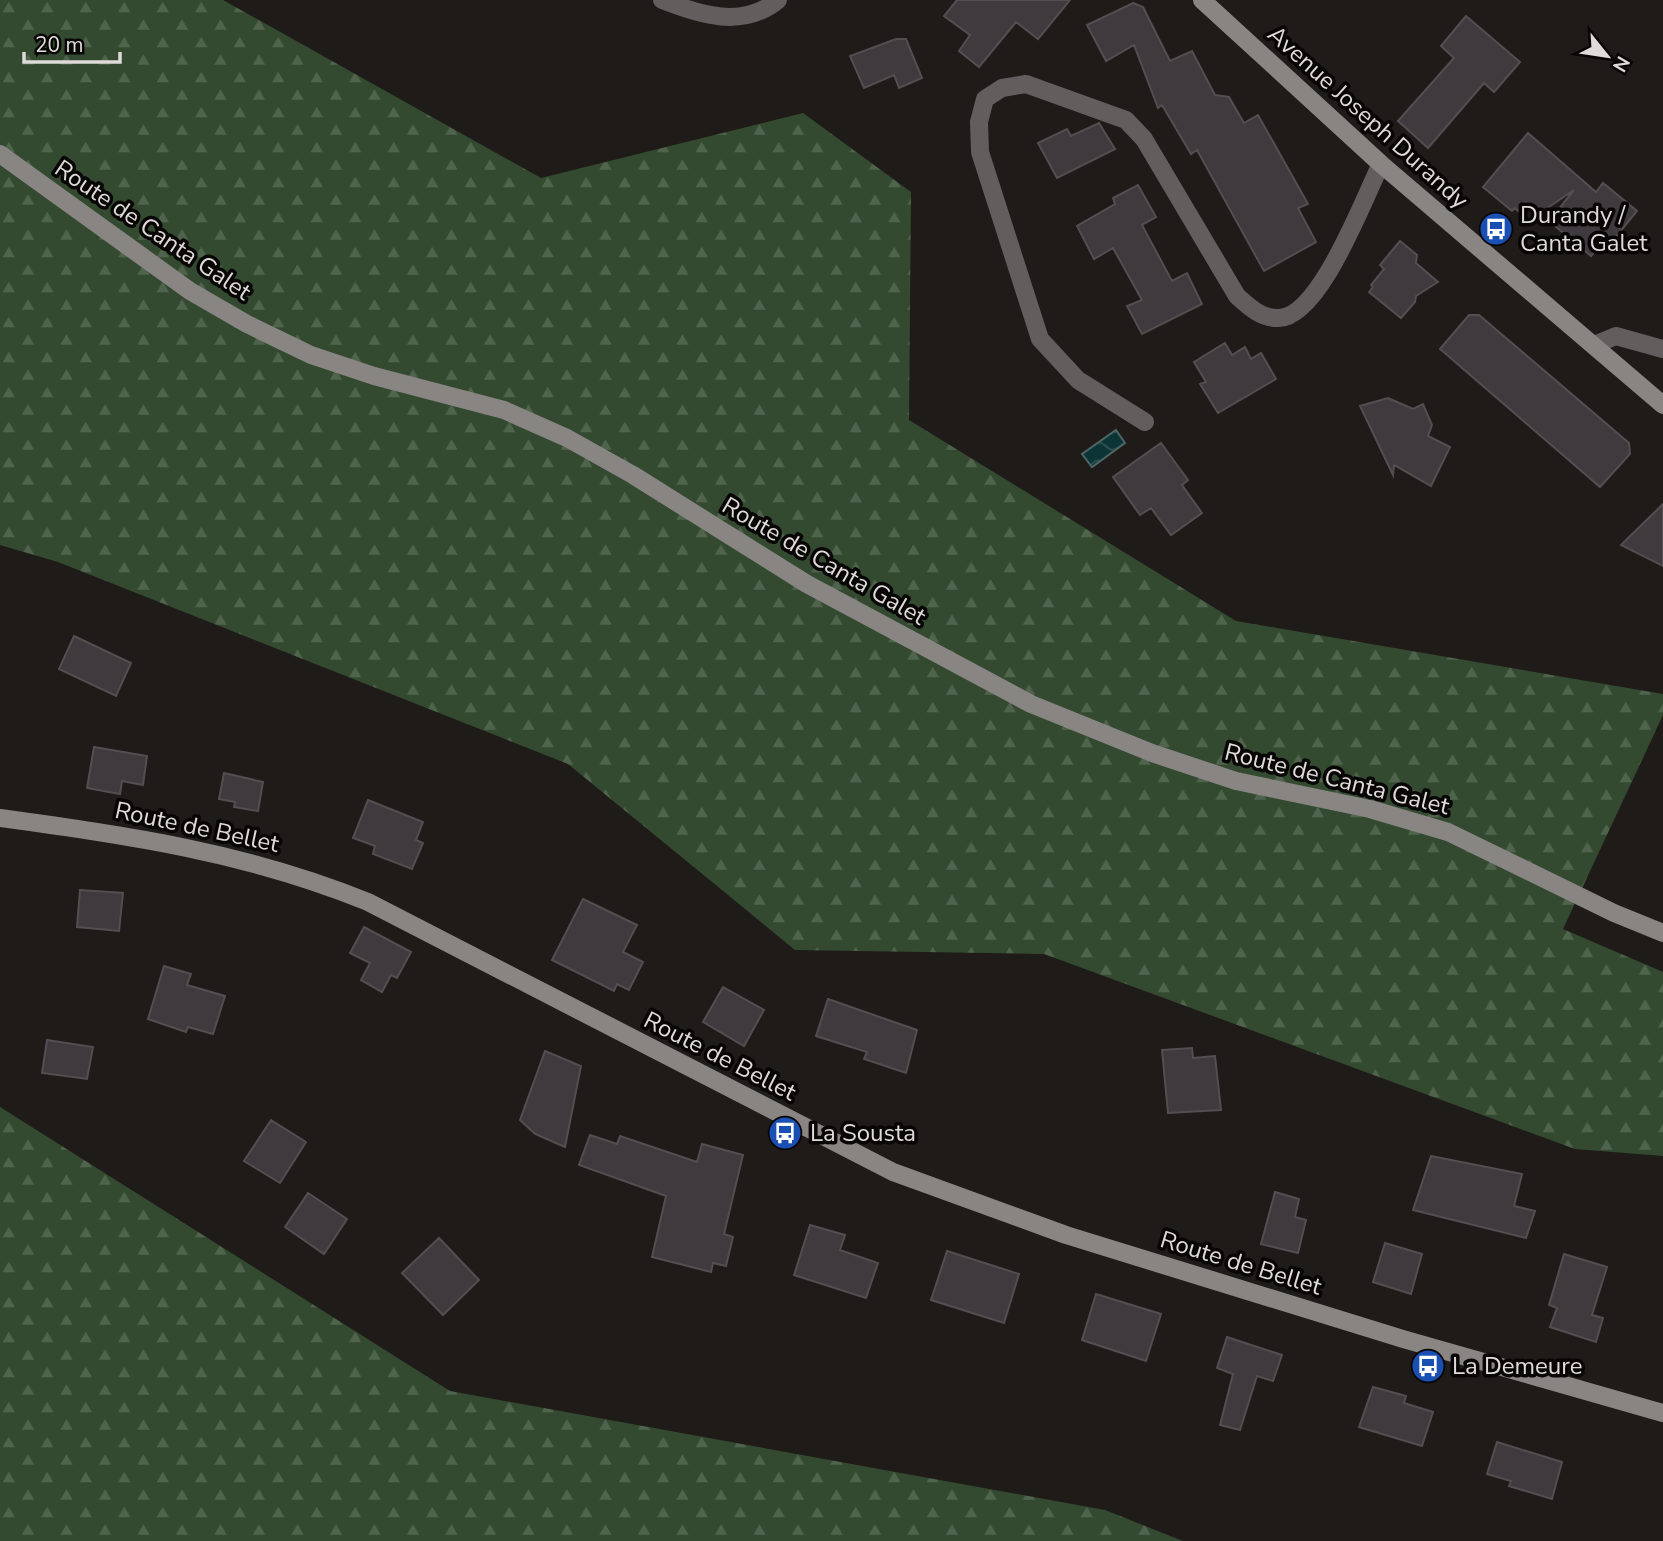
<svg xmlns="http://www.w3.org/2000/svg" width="1663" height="1541" font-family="'Nunito Sans',sans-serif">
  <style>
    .forest { fill: url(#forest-firs) }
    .water { fill: url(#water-waves); stroke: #4c6666; stroke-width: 2 }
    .building { fill: #3f3a3d; stroke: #534e51; stroke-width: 2 }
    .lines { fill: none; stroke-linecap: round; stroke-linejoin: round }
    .lane { stroke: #615e5d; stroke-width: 18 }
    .street { stroke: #615e5d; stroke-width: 18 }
    .secondary { stroke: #898583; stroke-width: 18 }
    .labels { text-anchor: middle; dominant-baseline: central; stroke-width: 7; stroke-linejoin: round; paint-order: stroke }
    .street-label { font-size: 24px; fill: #dedbd9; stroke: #070605 }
    .poi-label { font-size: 24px; fill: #dedbd9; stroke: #070605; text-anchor: start }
  </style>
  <defs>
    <pattern id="forest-firs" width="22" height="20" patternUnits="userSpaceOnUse" patternTransform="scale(1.75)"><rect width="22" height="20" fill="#334a30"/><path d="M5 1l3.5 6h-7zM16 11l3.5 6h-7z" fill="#50644d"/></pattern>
    <pattern id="water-waves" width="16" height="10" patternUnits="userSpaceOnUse" patternTransform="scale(1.75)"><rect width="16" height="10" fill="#0d3434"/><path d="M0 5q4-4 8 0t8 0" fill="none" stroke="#305151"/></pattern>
  </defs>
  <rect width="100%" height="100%" fill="#1f1b18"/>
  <path class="forest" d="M 0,0 L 223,0 L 541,178 L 803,113 L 911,192 L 909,420 L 1236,621 L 1663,694 L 1663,715 L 1563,929 L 1663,972 L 1663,1156 L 1575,1149 L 1044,954 L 795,950 L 568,764 L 58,562 L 0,545 Z
    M 0,1107 L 450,1391 L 1105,1510 L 1183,1541 L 0,1541 Z"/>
  <path class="water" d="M 1116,430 L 1125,443 L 1092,467 L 1082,454 Z"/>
  <path class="building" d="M 957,0 L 1070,0 L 1038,39 L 1016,22 L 979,67 L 959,51 L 970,35 L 944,16 Z
    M 1133,3 L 1143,7 L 1170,61 L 1192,51 L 1215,95 L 1229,97 L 1244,123 L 1258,115 L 1308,204 L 1298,208 L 1316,242 L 1264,271 L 1197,150 L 1191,154 L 1162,105 L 1158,108 L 1134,45 L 1106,61 L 1087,25 Z
    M 1466,16 L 1520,62 L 1494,92 L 1484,83 L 1428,148 L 1398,121 L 1454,58 L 1441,46 Z
    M 896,39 L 906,39 L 922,78 L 899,88 L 894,75 L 864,88 L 850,56 Z
    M 1099,123 L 1115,149 L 1057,178 L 1038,143 L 1067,129 L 1071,136 Z
    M 1528,133 L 1596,192 L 1603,183 L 1637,211 L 1611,243 L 1606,238 L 1591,256 L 1549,221 L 1574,190 L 1540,213 L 1526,202 L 1518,211 L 1515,208 L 1512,211 L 1483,187 Z
    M 1138,185 L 1156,217 L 1142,225 L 1172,281 L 1187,273 L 1202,304 L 1142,334 L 1127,306 L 1142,300 L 1113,248 L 1094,259 L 1077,226 L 1115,204 L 1113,198 Z
    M 1400,241 L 1417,255 L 1416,263 L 1438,282 L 1416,296 L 1415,302 L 1401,318 L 1369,292 L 1373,287 L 1371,285 L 1384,269 L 1380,265 Z
    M 1469,315 L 1479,315 L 1629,443 L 1630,454 L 1600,487 L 1440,349 Z
    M 1225,343 L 1232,355 L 1245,347 L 1251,359 L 1261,353 L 1276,379 L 1218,413 L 1200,384 L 1206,382 L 1194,362 Z
    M 1388,398 L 1413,409 L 1423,404 L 1432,425 L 1428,436 L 1450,447 L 1431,486 L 1394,465 L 1393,475 L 1360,406 Z
    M 1161,443 L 1188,480 L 1182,485 L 1202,513 L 1171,535 L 1151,508 L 1140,515 L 1113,477 Z
    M 1663,504 L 1663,566 L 1621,545 Z
    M 74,636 L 131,663 L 116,696 L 59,669 Z
    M 94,747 L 147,756 L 143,785 L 122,781 L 120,794 L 87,788 Z
    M 224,773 L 263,782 L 258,811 L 234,807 L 235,802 L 219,799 Z
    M 368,800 L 423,822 L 416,840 L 423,843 L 412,869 L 373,854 L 375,846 L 353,838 Z
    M 80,890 L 123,893 L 119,931 L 77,927 Z
    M 583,899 L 637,925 L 623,952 L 643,962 L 629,990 L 617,984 L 614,991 L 552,960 Z
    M 364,927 L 411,952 L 397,978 L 391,975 L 382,992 L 361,980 L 370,963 L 350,953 Z
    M 164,966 L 191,974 L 187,985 L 225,996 L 213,1034 L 188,1027 L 186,1032 L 148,1019 Z
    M 723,987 L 764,1010 L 744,1046 L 703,1022 Z
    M 828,999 L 917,1030 L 906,1073 L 864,1059 L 867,1052 L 816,1036 Z
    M 47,1040 L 93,1047 L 87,1079 L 42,1073 Z
    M 1192,1048 L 1193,1058 L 1215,1056 L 1221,1110 L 1168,1113 L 1162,1050 Z
    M 545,1051 L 581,1066 L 565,1147 L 535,1134 L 520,1120 Z
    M 271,1120 L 306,1142 L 280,1183 L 244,1161 Z
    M 590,1135 L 617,1144 L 620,1136 L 697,1162 L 702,1144 L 743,1155 L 724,1234 L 733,1237 L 726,1266 L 713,1263 L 711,1272 L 652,1257 L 666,1196 L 579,1165 Z
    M 1431,1156 L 1522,1174 L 1514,1206 L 1535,1211 L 1526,1238 L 1413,1210 Z
    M 1275,1192 L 1299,1199 L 1295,1217 L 1306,1220 L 1298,1253 L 1261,1244 Z
    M 308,1193 L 347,1219 L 324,1254 L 285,1227 Z
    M 810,1225 L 845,1235 L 840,1250 L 878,1263 L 866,1298 L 794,1275 Z
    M 439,1238 L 479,1280 L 443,1315 L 402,1273 Z
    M 1385,1243 L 1422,1254 L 1411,1294 L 1373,1282 Z
    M 947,1251 L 1019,1274 L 1004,1323 L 931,1300 Z
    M 1564,1254 L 1607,1267 L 1592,1315 L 1603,1318 L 1596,1342 L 1550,1327 L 1557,1308 L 1549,1305 Z
    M 1096,1294 L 1161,1314 L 1146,1361 L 1082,1340 Z
    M 1227,1337 L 1282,1355 L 1273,1381 L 1257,1376 L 1240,1430 L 1220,1425 L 1233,1374 L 1217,1368 Z
    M 1373,1387 L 1406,1396 L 1404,1403 L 1433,1412 L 1422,1446 L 1359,1427 Z
    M 1497,1442 L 1562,1462 L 1552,1499 L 1509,1486 L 1511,1481 L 1487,1474 Z"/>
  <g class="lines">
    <path class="lane" d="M 662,0 C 700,15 743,29 778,0"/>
    <path class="street" d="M 1594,345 L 1616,336 L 1663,349
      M 1145,422 L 1078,380 L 1040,339 L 980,152 L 979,122 L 985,99 L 1002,88 L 1026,84 L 1126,120 L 1144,139 L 1237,296 C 1249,307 1262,319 1279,318 C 1320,317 1364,198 1381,164"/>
    <path class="secondary" d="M 1202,0 L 1381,164 L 1663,405
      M 0,154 L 190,291 L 247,324 L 311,355 L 374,376 L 504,410 L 567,438 L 633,475 L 807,584 L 1031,704 L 1152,753 L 1236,781 L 1370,809 L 1448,832 L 1614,913 L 1663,933
      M 0,818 C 130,836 245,852 368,902 L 893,1172 L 1066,1235 L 1403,1339 L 1663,1413"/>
  </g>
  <defs>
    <symbol id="bus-disc" viewBox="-11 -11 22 22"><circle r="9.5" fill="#1a4fb4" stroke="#070605"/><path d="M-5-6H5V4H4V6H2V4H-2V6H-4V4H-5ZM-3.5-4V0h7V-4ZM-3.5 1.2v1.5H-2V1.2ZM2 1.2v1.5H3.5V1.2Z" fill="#fff"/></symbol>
  </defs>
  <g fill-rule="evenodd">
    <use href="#bus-disc" x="1477" y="210" width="38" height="38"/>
    <use href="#bus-disc" x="766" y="1114" width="38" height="38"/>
    <use href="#bus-disc" x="1409" y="1347" width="38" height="38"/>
  </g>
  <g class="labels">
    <g class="street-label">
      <text transform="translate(1368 117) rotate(42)">Avenue Joseph Durandy</text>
      <text transform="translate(153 230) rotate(34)">Route de Canta Galet</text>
      <text transform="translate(824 561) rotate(30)">Route de Canta Galet</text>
      <text transform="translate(1337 779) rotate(14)">Route de Canta Galet</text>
      <text transform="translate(197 827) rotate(12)">Route de Bellet</text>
      <text transform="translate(720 1056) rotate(27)">Route de Bellet</text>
      <text transform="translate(1241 1263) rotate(17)">Route de Bellet</text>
    </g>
    <g class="poi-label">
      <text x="1520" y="215">Durandy /<tspan x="1520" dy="28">Canta Galet</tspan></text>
      <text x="810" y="1133">La Sousta</text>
      <text x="1452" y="1366">La Demeure</text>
    </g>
  </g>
  <g transform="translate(1607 56) rotate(120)" stroke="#070605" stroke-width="5" paint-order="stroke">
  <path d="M0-5L12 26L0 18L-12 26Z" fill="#dedbd9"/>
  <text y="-10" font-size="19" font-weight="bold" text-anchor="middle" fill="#dedbd9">N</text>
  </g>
  <path d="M24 52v10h96v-10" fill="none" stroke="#dedbd9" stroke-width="3.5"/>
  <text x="35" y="52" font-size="21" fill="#dedbd9" stroke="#070605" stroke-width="5" paint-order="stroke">20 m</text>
</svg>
